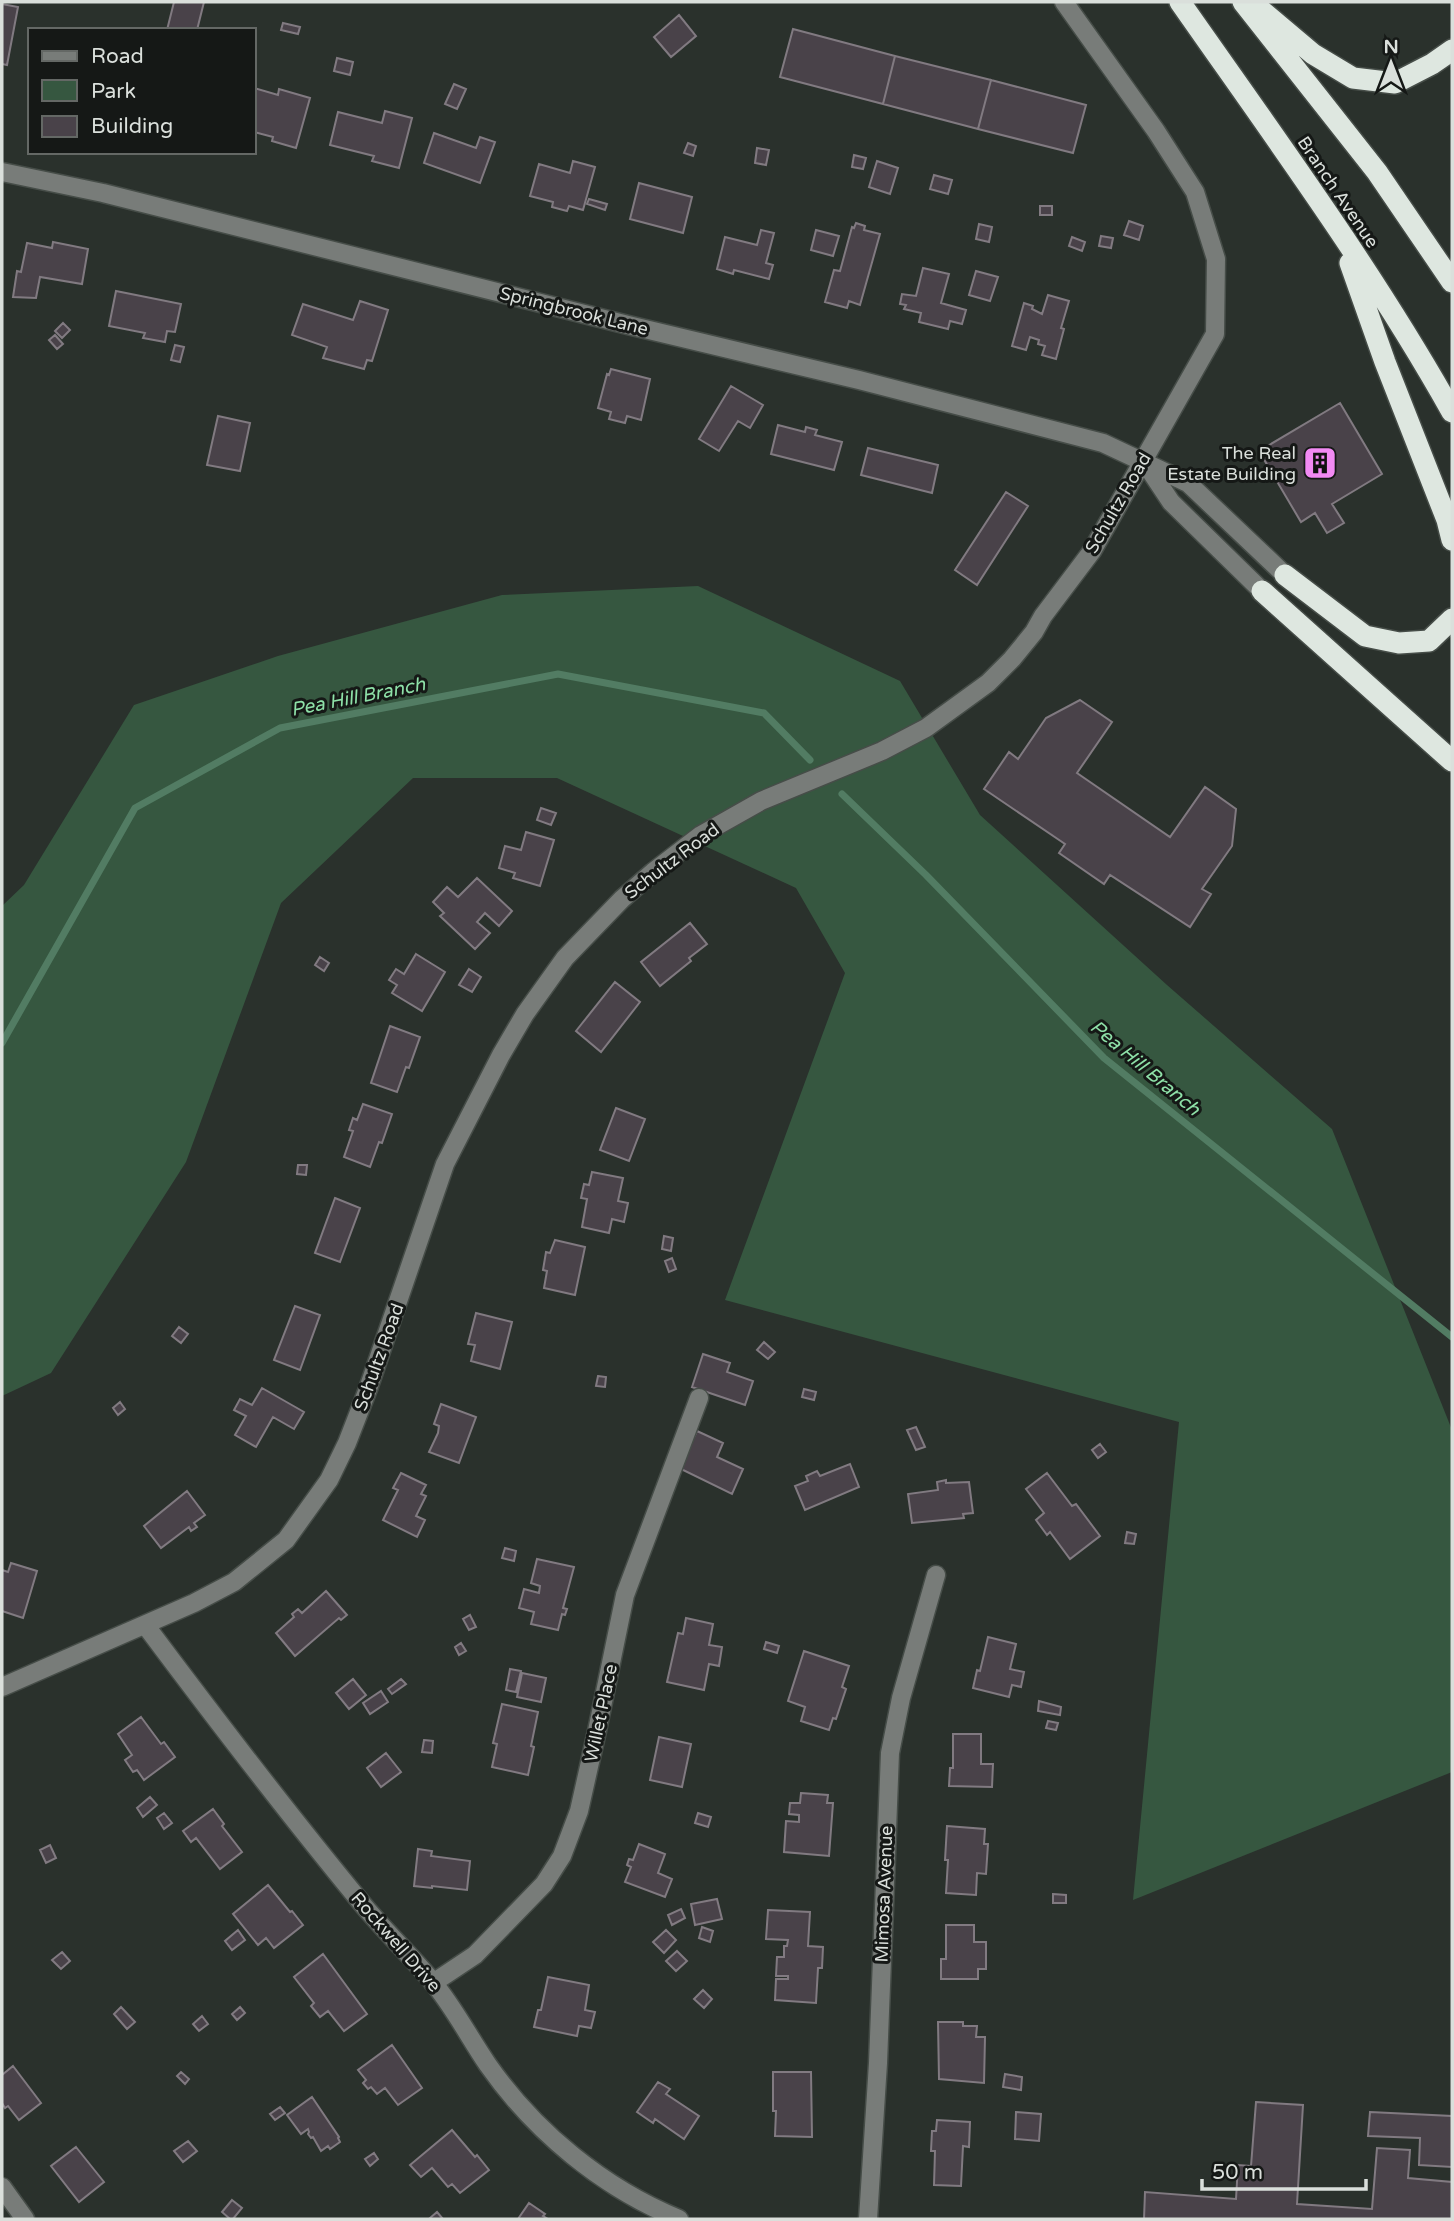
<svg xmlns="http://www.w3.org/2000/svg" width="1454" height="2221" font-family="'Varela Round',sans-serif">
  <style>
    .green { fill: #365740 }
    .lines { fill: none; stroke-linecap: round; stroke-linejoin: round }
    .stream { stroke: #527c63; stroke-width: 7 }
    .building { fill: #494249; stroke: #817a81; stroke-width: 2 }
    .minor-casing { stroke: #464d48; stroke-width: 21 }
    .highway-casing { stroke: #464d48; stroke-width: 24 }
    .minor { stroke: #787c79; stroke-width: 18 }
    .highway { stroke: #dee7e0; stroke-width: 21 }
    .labels { text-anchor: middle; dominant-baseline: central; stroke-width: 6; stroke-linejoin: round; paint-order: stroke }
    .street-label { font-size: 18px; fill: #dadfdb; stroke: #151816 }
    .poi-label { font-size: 18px; fill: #dadfdb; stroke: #151816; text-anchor: end }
    .water-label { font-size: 19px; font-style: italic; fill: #8ee1a8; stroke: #151816 }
  </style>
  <rect width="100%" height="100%" fill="#2a312c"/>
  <path class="green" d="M 698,586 L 900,681 L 980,815 L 1167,985 L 1332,1129 L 1452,1430 L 1452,1772 L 1133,1900 L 1179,1422 L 725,1300 L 845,973 L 796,888 L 557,778 L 413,778 L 281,903 L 186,1162 L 51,1373 L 2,1396 L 2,906 L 24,885 L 134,705 L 278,656 L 502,595 Z"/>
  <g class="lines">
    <path class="stream" d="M 842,794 L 926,875 L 1104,1058 L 1452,1337
      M 2,1043 L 135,808 L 280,728 L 558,674 L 764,713 L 810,760"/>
  </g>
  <path class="building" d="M 174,2 L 204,2 L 197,30 L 167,30 Z
    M 2,4 L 18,7 L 7,65 L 2,64 Z
    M 679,15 L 696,36 L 671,57 L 654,37 Z
    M 283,23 L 300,27 L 298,34 L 281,30 Z
    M 793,29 L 895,56 L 883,104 L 780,77 Z
    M 895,56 L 991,80 L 978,129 L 883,104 Z
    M 337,58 L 353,62 L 350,75 L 334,71 Z
    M 991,80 L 1086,105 L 1073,153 L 978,129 Z
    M 454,84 L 466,89 L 457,109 L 445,104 Z
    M 254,88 L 278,95 L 279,89 L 310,98 L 296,148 L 272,141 L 273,137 L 254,132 Z
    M 385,111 L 412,118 L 399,168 L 372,161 L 374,156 L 330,145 L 338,112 L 382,123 Z
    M 434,133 L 476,148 L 480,137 L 495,142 L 480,183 L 424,163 Z
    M 688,143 L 696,146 L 693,156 L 684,153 Z
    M 757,148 L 769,150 L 766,165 L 755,163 Z
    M 854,155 L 866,158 L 863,169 L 852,167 Z
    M 573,161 L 595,167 L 583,210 L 569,206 L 567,211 L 552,207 L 553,202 L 530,196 L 539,164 L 570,173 Z
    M 877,161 L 898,168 L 890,194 L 869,187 Z
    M 934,175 L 952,180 L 948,194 L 930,189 Z
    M 639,183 L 692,197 L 683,233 L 630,219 Z
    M 589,199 L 607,204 L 605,210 L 587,204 Z
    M 1040,206 L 1052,206 L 1052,215 L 1040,215 Z
    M 1129,221 L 1143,226 L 1139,240 L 1124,235 Z
    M 856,223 L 865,226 L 864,230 L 880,234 L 860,305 L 849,301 L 847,308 L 825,302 L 834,270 L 840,271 L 852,227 L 854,228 Z
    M 979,224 L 992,227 L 989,242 L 976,239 Z
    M 761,230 L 774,233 L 766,263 L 773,265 L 769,279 L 734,270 L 733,274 L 717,269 L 725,237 L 757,245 Z
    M 816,230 L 839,236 L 833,256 L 811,250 Z
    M 1101,236 L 1113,238 L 1111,248 L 1099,246 Z
    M 1072,237 L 1085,242 L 1082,251 L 1069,246 Z
    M 53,242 L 88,249 L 82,284 L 40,277 L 36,298 L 13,297 L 17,271 L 21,272 L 27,243 L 52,248 Z
    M 923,268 L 949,274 L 941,303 L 966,310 L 962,324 L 950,321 L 948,329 L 919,322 L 921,313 L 904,309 L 906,305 L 900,304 L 902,294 L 916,296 Z
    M 976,271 L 998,277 L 990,301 L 969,295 Z
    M 116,291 L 181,304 L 175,332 L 167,331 L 165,342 L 143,338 L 145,333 L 109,326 Z
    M 1048,295 L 1069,301 L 1061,328 L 1064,329 L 1056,359 L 1042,355 L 1045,346 L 1038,344 L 1039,340 L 1030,337 L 1026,350 L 1012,346 L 1024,303 L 1033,306 L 1032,309 L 1042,314 Z
    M 360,301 L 388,310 L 372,361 L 367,360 L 364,369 L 323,358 L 327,347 L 292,335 L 303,304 L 353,320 Z
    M 63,323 L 70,330 L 62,338 L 55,331 Z
    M 55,335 L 63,344 L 57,349 L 49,340 Z
    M 175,345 L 184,347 L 180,362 L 171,360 Z
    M 611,369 L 650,379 L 641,420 L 627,416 L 625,423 L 609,419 L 611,412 L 598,408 L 607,374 L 609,375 Z
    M 731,386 L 763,405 L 750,428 L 738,421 L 719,451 L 699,439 Z
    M 1340,403 L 1382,474 L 1332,504 L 1344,523 L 1327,533 L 1315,513 L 1301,522 L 1259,451 Z
    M 218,416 L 250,423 L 240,471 L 207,465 Z
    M 778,425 L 805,432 L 806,427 L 817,430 L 815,435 L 842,442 L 834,470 L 771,454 Z
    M 868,448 L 938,465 L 932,493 L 861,475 Z
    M 1006,492 L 1028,506 L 977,585 L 955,570 Z
    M 1080,700 L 1112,722 L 1077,773 L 1170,837 L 1205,787 L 1236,809 L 1232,846 L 1202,889 L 1211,894 L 1190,927 L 1110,875 L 1104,884 L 1059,853 L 1065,844 L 984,789 L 1009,752 L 1018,759 L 1046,718 Z
    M 541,808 L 556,813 L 551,825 L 537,820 Z
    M 526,832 L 554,840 L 540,886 L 513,878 L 515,873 L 499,868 L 505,846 L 521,850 Z
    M 477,878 L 512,911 L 499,926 L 485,913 L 477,922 L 490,933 L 475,949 L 440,916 L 444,913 L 433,902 L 447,887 L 458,897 Z
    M 690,923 L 707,944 L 689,958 L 691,961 L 660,986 L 641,962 Z
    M 416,954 L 445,972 L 422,1011 L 392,993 L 397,985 L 389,980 L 396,969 L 404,974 Z
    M 320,957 L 329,963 L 324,971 L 315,965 Z
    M 469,969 L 481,977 L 472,992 L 459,985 Z
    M 615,982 L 640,1002 L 601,1052 L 576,1031 Z
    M 390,1026 L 420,1037 L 409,1068 L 406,1067 L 397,1092 L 371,1083 Z
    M 363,1104 L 392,1114 L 382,1143 L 379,1142 L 370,1167 L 344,1157 L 353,1131 L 349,1130 L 353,1118 L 357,1120 Z
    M 616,1108 L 645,1119 L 629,1161 L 600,1150 Z
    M 298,1165 L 307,1165 L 306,1175 L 297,1174 Z
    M 592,1172 L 623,1178 L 618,1201 L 628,1203 L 624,1222 L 612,1219 L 609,1233 L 582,1227 L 587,1199 L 581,1198 L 584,1184 L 589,1185 Z
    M 335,1198 L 360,1208 L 340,1262 L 315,1253 Z
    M 664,1236 L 673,1238 L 671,1251 L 662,1249 Z
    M 555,1240 L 585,1247 L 575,1295 L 544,1288 L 547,1271 L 543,1270 L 546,1252 L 550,1253 Z
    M 672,1258 L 676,1269 L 669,1272 L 665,1261 Z
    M 295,1306 L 320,1315 L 300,1370 L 274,1360 Z
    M 476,1313 L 512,1322 L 500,1369 L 471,1361 L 475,1345 L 468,1344 Z
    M 179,1327 L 188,1334 L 181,1343 L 172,1336 Z
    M 764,1342 L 775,1352 L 768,1359 L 757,1350 Z
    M 703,1354 L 730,1363 L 727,1372 L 753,1381 L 745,1405 L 692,1387 Z
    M 598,1376 L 606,1377 L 605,1387 L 596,1386 Z
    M 262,1388 L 304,1412 L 294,1429 L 273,1417 L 256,1447 L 235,1435 L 246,1416 L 234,1410 L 240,1399 L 252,1405 Z
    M 804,1389 L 816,1392 L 814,1400 L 802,1397 Z
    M 120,1402 L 125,1409 L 118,1415 L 113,1408 Z
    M 441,1404 L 476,1417 L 459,1463 L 429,1452 L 438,1433 L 439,1426 L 434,1424 Z
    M 916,1427 L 925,1447 L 916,1450 L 907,1430 Z
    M 697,1431 L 723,1443 L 717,1457 L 743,1469 L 732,1494 L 679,1468 Z
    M 1100,1444 L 1106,1452 L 1098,1458 L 1092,1450 Z
    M 850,1464 L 859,1487 L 805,1510 L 795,1486 L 808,1481 L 806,1476 L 817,1471 L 820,1476 Z
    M 401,1473 L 426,1485 L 421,1494 L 426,1496 L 416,1516 L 425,1520 L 417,1537 L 383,1520 L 398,1490 L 393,1488 Z
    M 1047,1473 L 1072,1506 L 1076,1504 L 1100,1536 L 1070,1559 L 1050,1532 L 1047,1535 L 1036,1520 L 1044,1513 L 1026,1489 Z
    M 946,1480 L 946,1483 L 969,1482 L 973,1513 L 963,1514 L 964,1518 L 912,1523 L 908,1494 L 938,1490 L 937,1482 Z
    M 187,1491 L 205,1515 L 194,1523 L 197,1527 L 191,1531 L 189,1527 L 161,1548 L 144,1526 Z
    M 1127,1532 L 1136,1534 L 1134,1544 L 1125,1543 Z
    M 505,1548 L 516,1551 L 514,1561 L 502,1558 Z
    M 537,1559 L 574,1567 L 563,1608 L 567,1609 L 565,1615 L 562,1614 L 558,1630 L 531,1624 L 534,1612 L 519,1608 L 524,1589 L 539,1593 L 540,1586 L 531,1583 Z
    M 11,1563 L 37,1571 L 23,1618 L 2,1611 L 2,1570 L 8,1572 Z
    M 326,1591 L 347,1615 L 341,1620 L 339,1618 L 295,1656 L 276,1633 L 294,1617 L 292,1614 L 298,1609 L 302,1613 Z
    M 470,1615 L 476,1627 L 469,1630 L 463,1619 Z
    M 686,1618 L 713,1624 L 709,1645 L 722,1647 L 719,1666 L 709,1664 L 704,1690 L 667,1682 L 678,1633 L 683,1634 Z
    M 988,1637 L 1016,1644 L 1010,1669 L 1024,1672 L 1021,1687 L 1012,1685 L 1009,1697 L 973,1688 L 977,1670 L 980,1671 Z
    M 766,1642 L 779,1646 L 777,1653 L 764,1649 Z
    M 461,1643 L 466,1651 L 459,1655 L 455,1647 Z
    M 804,1651 L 849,1666 L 842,1687 L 846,1689 L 836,1719 L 833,1718 L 829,1730 L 801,1721 L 805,1707 L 788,1701 Z
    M 510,1669 L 521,1671 L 516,1692 L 506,1690 Z
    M 522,1673 L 546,1678 L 541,1702 L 517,1697 Z
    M 353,1679 L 366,1695 L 349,1709 L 336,1693 Z
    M 401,1679 L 406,1684 L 392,1694 L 388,1689 Z
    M 381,1691 L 388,1702 L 370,1714 L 363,1703 Z
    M 1039,1701 L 1061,1707 L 1060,1715 L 1038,1711 Z
    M 502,1704 L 538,1712 L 531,1746 L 534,1747 L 528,1775 L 492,1767 L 497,1744 L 493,1743 Z
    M 141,1717 L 161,1744 L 164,1742 L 175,1757 L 144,1780 L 137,1770 L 133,1772 L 125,1760 L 132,1755 L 118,1734 Z
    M 1048,1721 L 1058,1723 L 1056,1730 L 1046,1728 Z
    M 953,1734 L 981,1734 L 981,1764 L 993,1764 L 992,1787 L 949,1786 L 950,1768 L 953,1768 Z
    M 659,1737 L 691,1744 L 682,1787 L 650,1780 Z
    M 424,1740 L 433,1741 L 432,1753 L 422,1752 Z
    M 386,1753 L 401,1772 L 381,1787 L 367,1768 Z
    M 801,1793 L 828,1795 L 827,1803 L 833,1803 L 829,1856 L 784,1852 L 786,1821 L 799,1822 L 799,1815 L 789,1814 L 790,1803 L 800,1803 Z
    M 150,1797 L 157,1805 L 143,1817 L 137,1808 Z
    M 213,1809 L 224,1824 L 222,1826 L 242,1852 L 220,1869 L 196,1838 L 191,1842 L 183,1831 Z
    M 164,1813 L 172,1823 L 164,1829 L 157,1818 Z
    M 698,1813 L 711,1817 L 708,1827 L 695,1823 Z
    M 947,1826 L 985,1829 L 984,1844 L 988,1844 L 986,1874 L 977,1873 L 976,1895 L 946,1893 L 948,1860 L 945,1860 Z
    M 639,1844 L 665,1854 L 658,1873 L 672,1879 L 665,1897 L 625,1882 L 631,1867 L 627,1865 L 629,1859 L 633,1860 Z
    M 50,1845 L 56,1858 L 46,1863 L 40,1850 Z
    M 418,1849 L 432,1851 L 431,1856 L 470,1861 L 467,1890 L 432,1886 L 432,1888 L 414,1886 Z
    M 268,1885 L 290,1912 L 292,1911 L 303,1925 L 274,1948 L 266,1938 L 258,1945 L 233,1914 Z
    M 1053,1894 L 1066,1895 L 1066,1903 L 1053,1903 Z
    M 717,1899 L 722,1919 L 695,1925 L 691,1904 Z
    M 681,1909 L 685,1918 L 672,1925 L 668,1915 Z
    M 768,1910 L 810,1912 L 808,1946 L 823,1947 L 822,1968 L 818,1968 L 816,2003 L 775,2000 L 776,1979 L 788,1979 L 788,1976 L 776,1976 L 777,1957 L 784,1957 L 784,1946 L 787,1946 L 788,1940 L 766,1939 Z
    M 946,1925 L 974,1925 L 974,1942 L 986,1942 L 986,1969 L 978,1969 L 978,1979 L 941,1979 L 941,1959 L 946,1959 Z
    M 702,1927 L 713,1931 L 710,1942 L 699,1938 Z
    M 238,1930 L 245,1940 L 232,1950 L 225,1941 Z
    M 666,1930 L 676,1940 L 664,1953 L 653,1942 Z
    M 677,1951 L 687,1961 L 676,1971 L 666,1961 Z
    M 62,1952 L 70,1961 L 61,1969 L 52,1960 Z
    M 323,1954 L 367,2014 L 344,2031 L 328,2011 L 320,2017 L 311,2006 L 314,2003 L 294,1977 Z
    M 548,1977 L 589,1985 L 585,2010 L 595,2012 L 591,2028 L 579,2026 L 577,2036 L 534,2027 L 538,2010 L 541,2010 Z
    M 703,1990 L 712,1999 L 704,2008 L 694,1999 Z
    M 121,2007 L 135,2022 L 127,2029 L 114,2014 Z
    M 240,2007 L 245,2013 L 237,2020 L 232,2014 Z
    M 202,2016 L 208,2024 L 199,2031 L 193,2024 Z
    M 938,2022 L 963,2022 L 963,2026 L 977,2026 L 976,2037 L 985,2037 L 984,2083 L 939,2079 Z
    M 392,2045 L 422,2088 L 398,2105 L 385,2088 L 377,2094 L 371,2087 L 368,2089 L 363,2083 L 366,2080 L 358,2070 Z
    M 13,2066 L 41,2103 L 19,2120 L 8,2106 L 5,2108 L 2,2103 L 2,2075 Z
    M 181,2072 L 189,2079 L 185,2084 L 177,2076 Z
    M 773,2072 L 811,2072 L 812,2137 L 775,2136 L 776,2111 L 773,2111 Z
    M 1005,2074 L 1022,2077 L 1021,2090 L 1003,2087 Z
    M 658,2082 L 670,2089 L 666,2094 L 699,2116 L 684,2139 L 655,2119 L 653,2123 L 637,2112 Z
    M 312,2097 L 339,2137 L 338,2138 L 340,2142 L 330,2149 L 328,2146 L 321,2151 L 313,2137 L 311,2138 L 308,2134 L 309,2132 L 308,2129 L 301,2134 L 287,2115 Z
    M 1256,2102 L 1303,2105 L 1297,2204 L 1372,2209 L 1377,2148 L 1410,2150 L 1408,2178 L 1452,2182 L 1452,2219 L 1144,2219 L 1145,2192 L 1236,2199 L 1238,2165 L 1251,2166 Z
    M 280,2107 L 285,2113 L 275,2120 L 270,2114 Z
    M 1016,2112 L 1041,2114 L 1039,2141 L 1015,2139 Z
    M 1370,2112 L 1452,2116 L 1452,2167 L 1419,2165 L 1420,2138 L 1368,2136 Z
    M 937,2120 L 970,2122 L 969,2147 L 963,2146 L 961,2186 L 934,2185 L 935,2151 L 931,2151 L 932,2131 L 936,2131 Z
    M 452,2130 L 475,2157 L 477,2155 L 489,2170 L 460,2193 L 452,2184 L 448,2187 L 432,2168 L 421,2177 L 410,2165 Z
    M 188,2141 L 197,2151 L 183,2162 L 174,2151 Z
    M 76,2147 L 104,2182 L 79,2202 L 51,2166 Z
    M 374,2153 L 378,2159 L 370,2166 L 365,2159 Z
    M 232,2200 L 242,2208 L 233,2219 L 230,2219 L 222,2212 Z
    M 529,2203 L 545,2214 L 543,2216 L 548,2219 L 518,2219 Z
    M 437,2212 L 443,2219 L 431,2219 L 430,2218 Z"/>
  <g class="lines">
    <defs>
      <path id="minor" d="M 2,172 L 103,193 L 628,325 L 859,380 L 1103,443 L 1188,483 L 1285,575
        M 1145,463 L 1171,502 L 1262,591
        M 146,1626 C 217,1721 289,1815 364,1906 C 386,1932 410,1955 432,1981 C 453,2006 469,2037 488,2065 C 535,2132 603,2188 679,2219
        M 2,1687 L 194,1603 L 234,1582 L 286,1540 L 329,1480 L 347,1443 L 368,1389 L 445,1164 L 501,1055 L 525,1014 L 565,958 L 622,899 L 653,872 L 701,835 L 761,801 L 882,751 L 926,728 L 988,683 L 1012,659 L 1034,632 L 1043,616 L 1092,551 L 1215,334 L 1216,259 L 1195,192 L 1156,131 L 1064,2
        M 433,1983 L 475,1955 L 544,1884 L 562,1856 L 579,1811 L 597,1731 L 625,1595 L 699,1398
        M 2,2187 L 25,2219
        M 868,2219 L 878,2063 L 890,1753 L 901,1698 L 936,1575"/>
      <path id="highway" d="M 1180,2 C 1273,135 1373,271 1452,412
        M 1243,2 L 1377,172 L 1452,282
        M 1262,11 L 1313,54 L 1353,78 L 1395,83 L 1432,64 L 1452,50
        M 1350,263 L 1385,362 L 1447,520 L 1452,540
        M 1285,575 L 1365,636 L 1399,643 L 1429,641 L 1452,619
        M 1262,591 L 1452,761"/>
    </defs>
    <use href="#minor" class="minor-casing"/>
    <use href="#highway" class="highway-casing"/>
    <use href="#minor" class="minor"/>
    <use href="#highway" class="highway"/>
  </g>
  <defs>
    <symbol id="building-square" viewBox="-11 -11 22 22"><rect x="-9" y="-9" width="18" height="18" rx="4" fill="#f28af3" stroke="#151816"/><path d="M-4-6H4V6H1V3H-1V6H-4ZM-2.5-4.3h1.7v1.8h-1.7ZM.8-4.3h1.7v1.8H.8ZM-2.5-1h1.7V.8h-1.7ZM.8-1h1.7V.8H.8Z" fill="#111"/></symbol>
  </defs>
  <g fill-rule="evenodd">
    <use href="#building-square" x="1301" y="444" width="38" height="38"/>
  </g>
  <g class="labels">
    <g class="street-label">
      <text transform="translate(1338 192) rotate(56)">Branch Avenue</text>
      <text transform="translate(574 311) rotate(14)">Springbrook Lane</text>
      <text transform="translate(1118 503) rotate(-60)">Schultz Road</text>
      <text transform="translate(672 861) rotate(-37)">Schultz Road</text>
      <text transform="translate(379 1357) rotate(-70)">Schultz Road</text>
      <text transform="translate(601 1713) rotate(-78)">Willet Place</text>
      <text transform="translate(884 1894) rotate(-88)">Mimosa Avenue</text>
      <text transform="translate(396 1942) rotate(49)">Rockwell Drive</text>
    </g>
    <g class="poi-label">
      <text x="1296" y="453">The Real<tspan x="1296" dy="21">Estate Building</tspan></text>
    </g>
    <g class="water-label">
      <text transform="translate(358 697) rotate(-11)">Pea Hill Branch</text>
      <text transform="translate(1145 1068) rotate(40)">Pea Hill Branch</text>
    </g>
  </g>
  <rect width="1454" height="2221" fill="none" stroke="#dadfdb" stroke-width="7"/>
  <rect x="28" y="28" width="228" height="126" fill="#151816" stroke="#646865" stroke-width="2"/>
  <rect x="42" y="51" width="35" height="10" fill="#787c79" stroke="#646865" stroke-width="2"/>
  <text x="91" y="63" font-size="21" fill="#dadfdb">Road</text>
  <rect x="42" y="80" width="35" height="21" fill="#365740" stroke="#646865" stroke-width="2"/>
  <text x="91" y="98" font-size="21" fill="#dadfdb">Park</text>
  <rect x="42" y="116" width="35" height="21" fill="#494249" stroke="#646865" stroke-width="2"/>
  <text x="91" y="133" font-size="21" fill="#dadfdb">Building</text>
  <g transform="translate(1391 63)" stroke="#151816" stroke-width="5" paint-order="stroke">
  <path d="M0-5L12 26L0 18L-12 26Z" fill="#dadfdb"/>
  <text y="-10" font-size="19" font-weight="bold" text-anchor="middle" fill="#dadfdb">N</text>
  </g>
  <path d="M1202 2179v10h164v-10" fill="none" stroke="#dadfdb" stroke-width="3.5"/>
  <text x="1212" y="2179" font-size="21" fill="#dadfdb" stroke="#151816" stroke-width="5" paint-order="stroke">50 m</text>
</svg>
